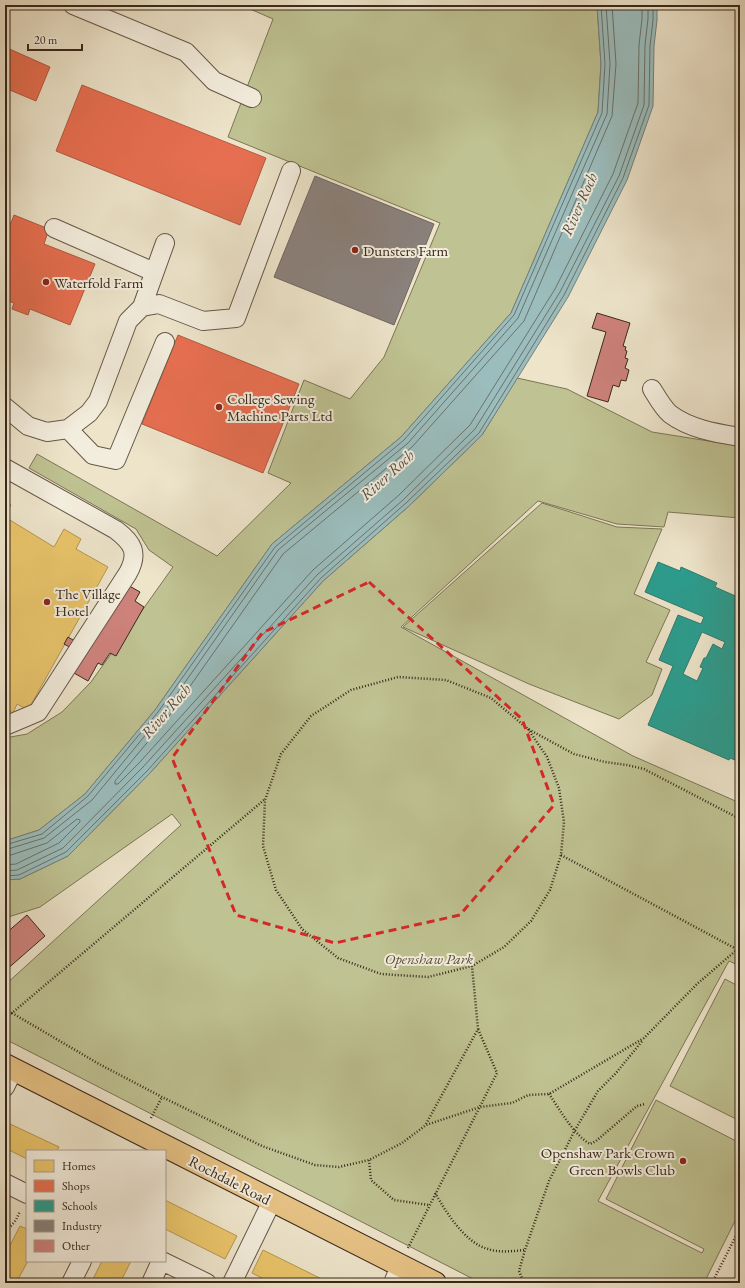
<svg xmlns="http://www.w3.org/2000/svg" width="745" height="1288" font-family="'EB Garamond',serif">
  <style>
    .green { fill: #bfc292; stroke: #7c7556 }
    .water { fill: #9bbdbd; stroke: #74817c }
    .homes { fill: #e9c46a; stroke: #b49552 }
    .shops { fill: #e76f51; stroke: #b35a41 }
    .schools { fill: #2a9d8f; stroke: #2e7a6c; fill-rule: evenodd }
    .industry { fill: #8a817c; stroke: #72665f }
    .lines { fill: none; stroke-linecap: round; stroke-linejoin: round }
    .shore { stroke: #6a726c; stroke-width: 1 }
    .building { fill: #ce827c; stroke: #39281b }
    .minor-casing { stroke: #665747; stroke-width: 20 }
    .highway-casing { stroke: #39281b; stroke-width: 24 }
    .path { stroke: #39281b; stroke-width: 2.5; stroke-dasharray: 1 2; stroke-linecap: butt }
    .minor { stroke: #f3eddd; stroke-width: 18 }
    .highway { stroke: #e6c285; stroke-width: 22 }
    .marked { fill: none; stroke: #d62828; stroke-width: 3; stroke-dasharray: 8 5; stroke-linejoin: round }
    .poi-dot { fill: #8f2418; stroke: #f3eddd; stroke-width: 1.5 }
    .labels { text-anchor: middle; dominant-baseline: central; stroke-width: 4; stroke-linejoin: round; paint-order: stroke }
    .poi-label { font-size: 15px; fill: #39281b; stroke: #f3eddd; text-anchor: start }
    .park-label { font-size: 15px; font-style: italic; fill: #5a4e39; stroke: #f3eddd }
    .street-label { font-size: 15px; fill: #39281b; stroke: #f3eddd }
    .water-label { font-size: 16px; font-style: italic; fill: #524d44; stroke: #f3eddd }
  </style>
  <rect width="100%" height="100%" fill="#ede4ca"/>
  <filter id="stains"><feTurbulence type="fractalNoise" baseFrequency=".005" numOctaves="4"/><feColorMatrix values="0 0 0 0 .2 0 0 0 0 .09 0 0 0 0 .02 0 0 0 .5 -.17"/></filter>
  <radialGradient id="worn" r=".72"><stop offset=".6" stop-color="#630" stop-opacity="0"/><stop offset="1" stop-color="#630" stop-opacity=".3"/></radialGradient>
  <path class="green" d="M 241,5 L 597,5 L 601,64 L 598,112 L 511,313 L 401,437 L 272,544 L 155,710 L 85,794 L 39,830 L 5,841 L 5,738 L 27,734 L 62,712 L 91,682 L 173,567 L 149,550 L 136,529 L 29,468 L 37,454 L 217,556 L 291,483 L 268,473 L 304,380 L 350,399 L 384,357 L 440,223 L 228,137 L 273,19 Z
    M 517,378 L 567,389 L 652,432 L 740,446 L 740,518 L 668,512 L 664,527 L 617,524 L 538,501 L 401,627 L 633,756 L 740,803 L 740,966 L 729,961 L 598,1201 L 702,1253 L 704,1249 L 606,1199 L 656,1100 L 740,1143 L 740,1211 L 704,1283 L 481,1283 L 5,1039 L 5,985 L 181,825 L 172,814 L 40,907 L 5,918 L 5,880 L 20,879 L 68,856 L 150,773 L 323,581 L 409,506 L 482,435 Z
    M 542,503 L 617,527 L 662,529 L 634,594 L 670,610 L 646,662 L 662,669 L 652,695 L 619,719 L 529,684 L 403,627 Z
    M 725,979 L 740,987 L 740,1121 L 670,1086 Z"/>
  <path class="water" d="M 597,5 L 657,5 L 657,20 L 654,46 L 653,106 L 627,180 L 568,297 L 482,435 L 409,506 L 323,581 L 150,773 L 68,856 L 20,879 L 5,880 L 5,841 L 39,830 L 85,794 L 155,710 L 272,544 L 401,437 L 511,313 L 598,112 L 601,64 Z"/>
  <path class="homes" d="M 5,501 L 11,505 L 5,515 Z
    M 5,517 L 54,547 L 64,529 L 81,539 L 76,549 L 108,567 L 28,710 L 17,704 L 13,713 L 5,708 Z
    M 8,1123 L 59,1147 L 57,1151 L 27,1151 L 27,1159 L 5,1148 L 5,1130 Z
    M 165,1200 L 237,1236 L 225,1259 L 165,1229 Z
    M 20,1226 L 27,1229 L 28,1261 L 16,1283 L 5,1283 L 5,1255 Z
    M 263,1250 L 330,1283 L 272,1283 L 252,1273 Z
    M 102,1261 L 131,1261 L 120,1283 L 91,1283 Z"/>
  <path class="shops" d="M 5,47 L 50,67 L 36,101 L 5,88 Z
    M 82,85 L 266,158 L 240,225 L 56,151 Z
    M 14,215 L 49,229 L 44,244 L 95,264 L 70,325 L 30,309 L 28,315 L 12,309 L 14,303 L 5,300 L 5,252 L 9,242 L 5,240 L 5,238 Z
    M 178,335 L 299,384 L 263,473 L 142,424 Z"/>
  <path class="schools" d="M 658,562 L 680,571 L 681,567 L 717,583 L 715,587 L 740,598 L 740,737 L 735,748 L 740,750 L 740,762 L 730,758 L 729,760 L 648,725 L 673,666 L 659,660 L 678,615 L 701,624 L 704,617 L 645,592 ZM 702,632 L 725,642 L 722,649 L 713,644 L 706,658 L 704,658 L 700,667 L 703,668 L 697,681 L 683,674 Z"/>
  <path class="industry" d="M 315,176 L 434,224 L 394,325 L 274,277 Z"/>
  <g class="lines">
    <path class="shore" d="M 612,5 L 616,64 L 612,116 L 524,321 L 412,447 L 283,554 L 167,719 L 115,781 L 115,784 L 118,784 L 139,763 L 313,570 L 399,495 L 470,425 L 555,289 L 613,174 L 638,103 L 639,45 L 642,19 L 642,5
      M 5,845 L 42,834 L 88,796 L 158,712 L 275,547 L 404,440 L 514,315 L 602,113 L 605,64 L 601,5
      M 5,850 L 44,838 L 92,800 L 162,715 L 278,550 L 408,443 L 518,318 L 607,114 L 610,64 L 606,5
      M 5,856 L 11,855 L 47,843 L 77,819 L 80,820 L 80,822 L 59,843 L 16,864 L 5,865
      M 5,871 L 17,870 L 63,848 L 143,767 L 317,575 L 403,500 L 475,429 L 560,292 L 619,176 L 644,105 L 645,45 L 648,19 L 648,5
      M 5,876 L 19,875 L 66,852 L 147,771 L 321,578 L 406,503 L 479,433 L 564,295 L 623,178 L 649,105 L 650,46 L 653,20 L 653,5"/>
  </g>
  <path class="building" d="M 597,313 L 630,323 L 623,346 L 626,347 L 625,350 L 627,351 L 625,358 L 628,359 L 625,368 L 629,370 L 626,381 L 621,380 L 619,387 L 613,385 L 608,402 L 587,396 L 606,332 L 592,328 Z
    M 737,447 L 740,448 L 740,462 L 736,461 Z
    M 126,584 L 140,592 L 135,601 L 144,607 L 116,656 L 110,653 L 102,665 L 98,663 L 88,681 L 74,673 L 84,655 L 64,644 L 68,637 L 88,649 Z
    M 27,915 L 45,936 L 5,971 L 5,934 Z"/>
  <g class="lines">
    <defs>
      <path id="minor" d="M 73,5 L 186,52 L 214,81 L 252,98
        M 54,228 L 154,272
        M 142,307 L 165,243
        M 652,389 C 657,397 663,408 670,414 C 690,429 716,433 740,437
        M 5,407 L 28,426 L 47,432 L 68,429 L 89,413 L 98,401 L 128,321 L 142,307 L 159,304 L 203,321 L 236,318 L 291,171
        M 68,429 L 93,455 L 116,460 L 165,342
        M 5,468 L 116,530 C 133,543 139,553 128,573 L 38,712 L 5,726
        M 5,1087 L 14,1069
        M 5,1183 L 27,1194
        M 162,1261 L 207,1283
        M 71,1283 L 82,1261
        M 151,1283 L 161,1261
        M 232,1283 L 272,1201
        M 393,1283 L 400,1266"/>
      <path id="highway" d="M 5,1065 L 435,1283"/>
    </defs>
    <use href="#minor" class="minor-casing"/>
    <use href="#highway" class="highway-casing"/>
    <path class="path" d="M 528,729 L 547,757 L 559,788 L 564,822 L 561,855 L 550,890 L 531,921 L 504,947 L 472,966 L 428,977 L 381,974 L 338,958 L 302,929 L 276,890 L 263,846 L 265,800 L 281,754 L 311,716 L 351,690 L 398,677 L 446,680 L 491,698 L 528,729 L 574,754 L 605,762 L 627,765 L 644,769 L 740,819
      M 561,855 L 740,951
      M 12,1013 L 99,1064 L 162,1097 L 262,1146 L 315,1165 L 339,1167 L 369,1160 L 402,1143 L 426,1125 L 480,1107 L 512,1103 L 528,1095 L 549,1094 L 644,1038 L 697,984 L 740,947
      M 5,1014 L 12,1013 L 264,800
      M 549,1094 C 560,1110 574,1135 590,1144 L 596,1141 L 637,1106 L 645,1104
      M 151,1118 L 162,1097
      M 426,1124 L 478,1029 L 472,966
      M 369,1160 L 371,1180 L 394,1200 L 429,1205
      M 435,1193 C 446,1212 465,1243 488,1249 C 499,1253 513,1251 525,1250 L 549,1181 L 575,1130 L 598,1091 L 616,1073 L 643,1040
      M 5,1233 L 16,1220 L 20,1211
      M 408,1248 L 497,1073 L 478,1029
      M 524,1283 L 519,1271 L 525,1250
      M 712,1283 L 740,1228"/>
    <use href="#minor" class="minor"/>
    <use href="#highway" class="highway"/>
  </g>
  <path class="marked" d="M 369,582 L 522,719 L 554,805 L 460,915 L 335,943 L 236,915 L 172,758 L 262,633 Z"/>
  <g class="poi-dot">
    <circle cx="355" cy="250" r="4"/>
    <circle cx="46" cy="282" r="4"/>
    <circle cx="219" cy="407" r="4"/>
    <circle cx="47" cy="602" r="4"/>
    <circle cx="683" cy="1161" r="4"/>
  </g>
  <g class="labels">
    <g class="poi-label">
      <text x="363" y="250">Dunsters Farm</text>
      <text x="54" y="282">Waterfold Farm</text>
      <text x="227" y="398">College Sewing<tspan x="227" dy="17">Machine Parts Ltd</tspan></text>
      <text x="55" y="593">The Village<tspan x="55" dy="17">Hotel</tspan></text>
      <text x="675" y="1152" text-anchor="end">Openshaw Park Crown<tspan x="675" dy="17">Green Bowls Club</tspan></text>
    </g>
    <g class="park-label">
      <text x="429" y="958">Openshaw Park</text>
    </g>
    <g class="street-label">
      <text transform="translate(230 1180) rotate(27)">Rochdale Road</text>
    </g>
    <g class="water-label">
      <text transform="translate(579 204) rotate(-66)">River Roch</text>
      <text transform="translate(387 475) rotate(-42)">River Roch</text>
      <text transform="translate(166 711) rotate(-49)">River Roch</text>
    </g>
  </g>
  <rect width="745" height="1288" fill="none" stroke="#ede4ca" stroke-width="20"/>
  <rect x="6" y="6" width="733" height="1276" fill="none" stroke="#39281b" stroke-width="2"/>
  <rect x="10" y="10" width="725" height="1268" fill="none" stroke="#39281b"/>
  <rect x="26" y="1150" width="140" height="112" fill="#f3eddd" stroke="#a99e8f"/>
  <rect x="34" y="1160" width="20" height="12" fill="#e9c46a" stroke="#a99e8f"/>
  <text x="62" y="1170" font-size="12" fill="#39281b">Homes</text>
  <rect x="34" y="1180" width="20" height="12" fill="#e76f51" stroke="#a99e8f"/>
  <text x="62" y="1190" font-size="12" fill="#39281b">Shops</text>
  <rect x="34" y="1200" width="20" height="12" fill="#2a9d8f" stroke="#a99e8f"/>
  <text x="62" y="1210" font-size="12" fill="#39281b">Schools</text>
  <rect x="34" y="1220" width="20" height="12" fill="#8a817c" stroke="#a99e8f"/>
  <text x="62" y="1230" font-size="12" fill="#39281b">Industry</text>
  <rect x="34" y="1240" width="20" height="12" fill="#ce827c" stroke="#a99e8f"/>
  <text x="62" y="1250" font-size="12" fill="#39281b">Other</text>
  <path d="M28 44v6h54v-6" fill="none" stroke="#39281b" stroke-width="2"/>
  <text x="34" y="44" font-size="12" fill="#39281b" stroke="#f3eddd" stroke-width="3" paint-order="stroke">20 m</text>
  <rect width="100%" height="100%" filter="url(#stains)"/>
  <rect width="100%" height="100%" fill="url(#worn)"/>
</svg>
